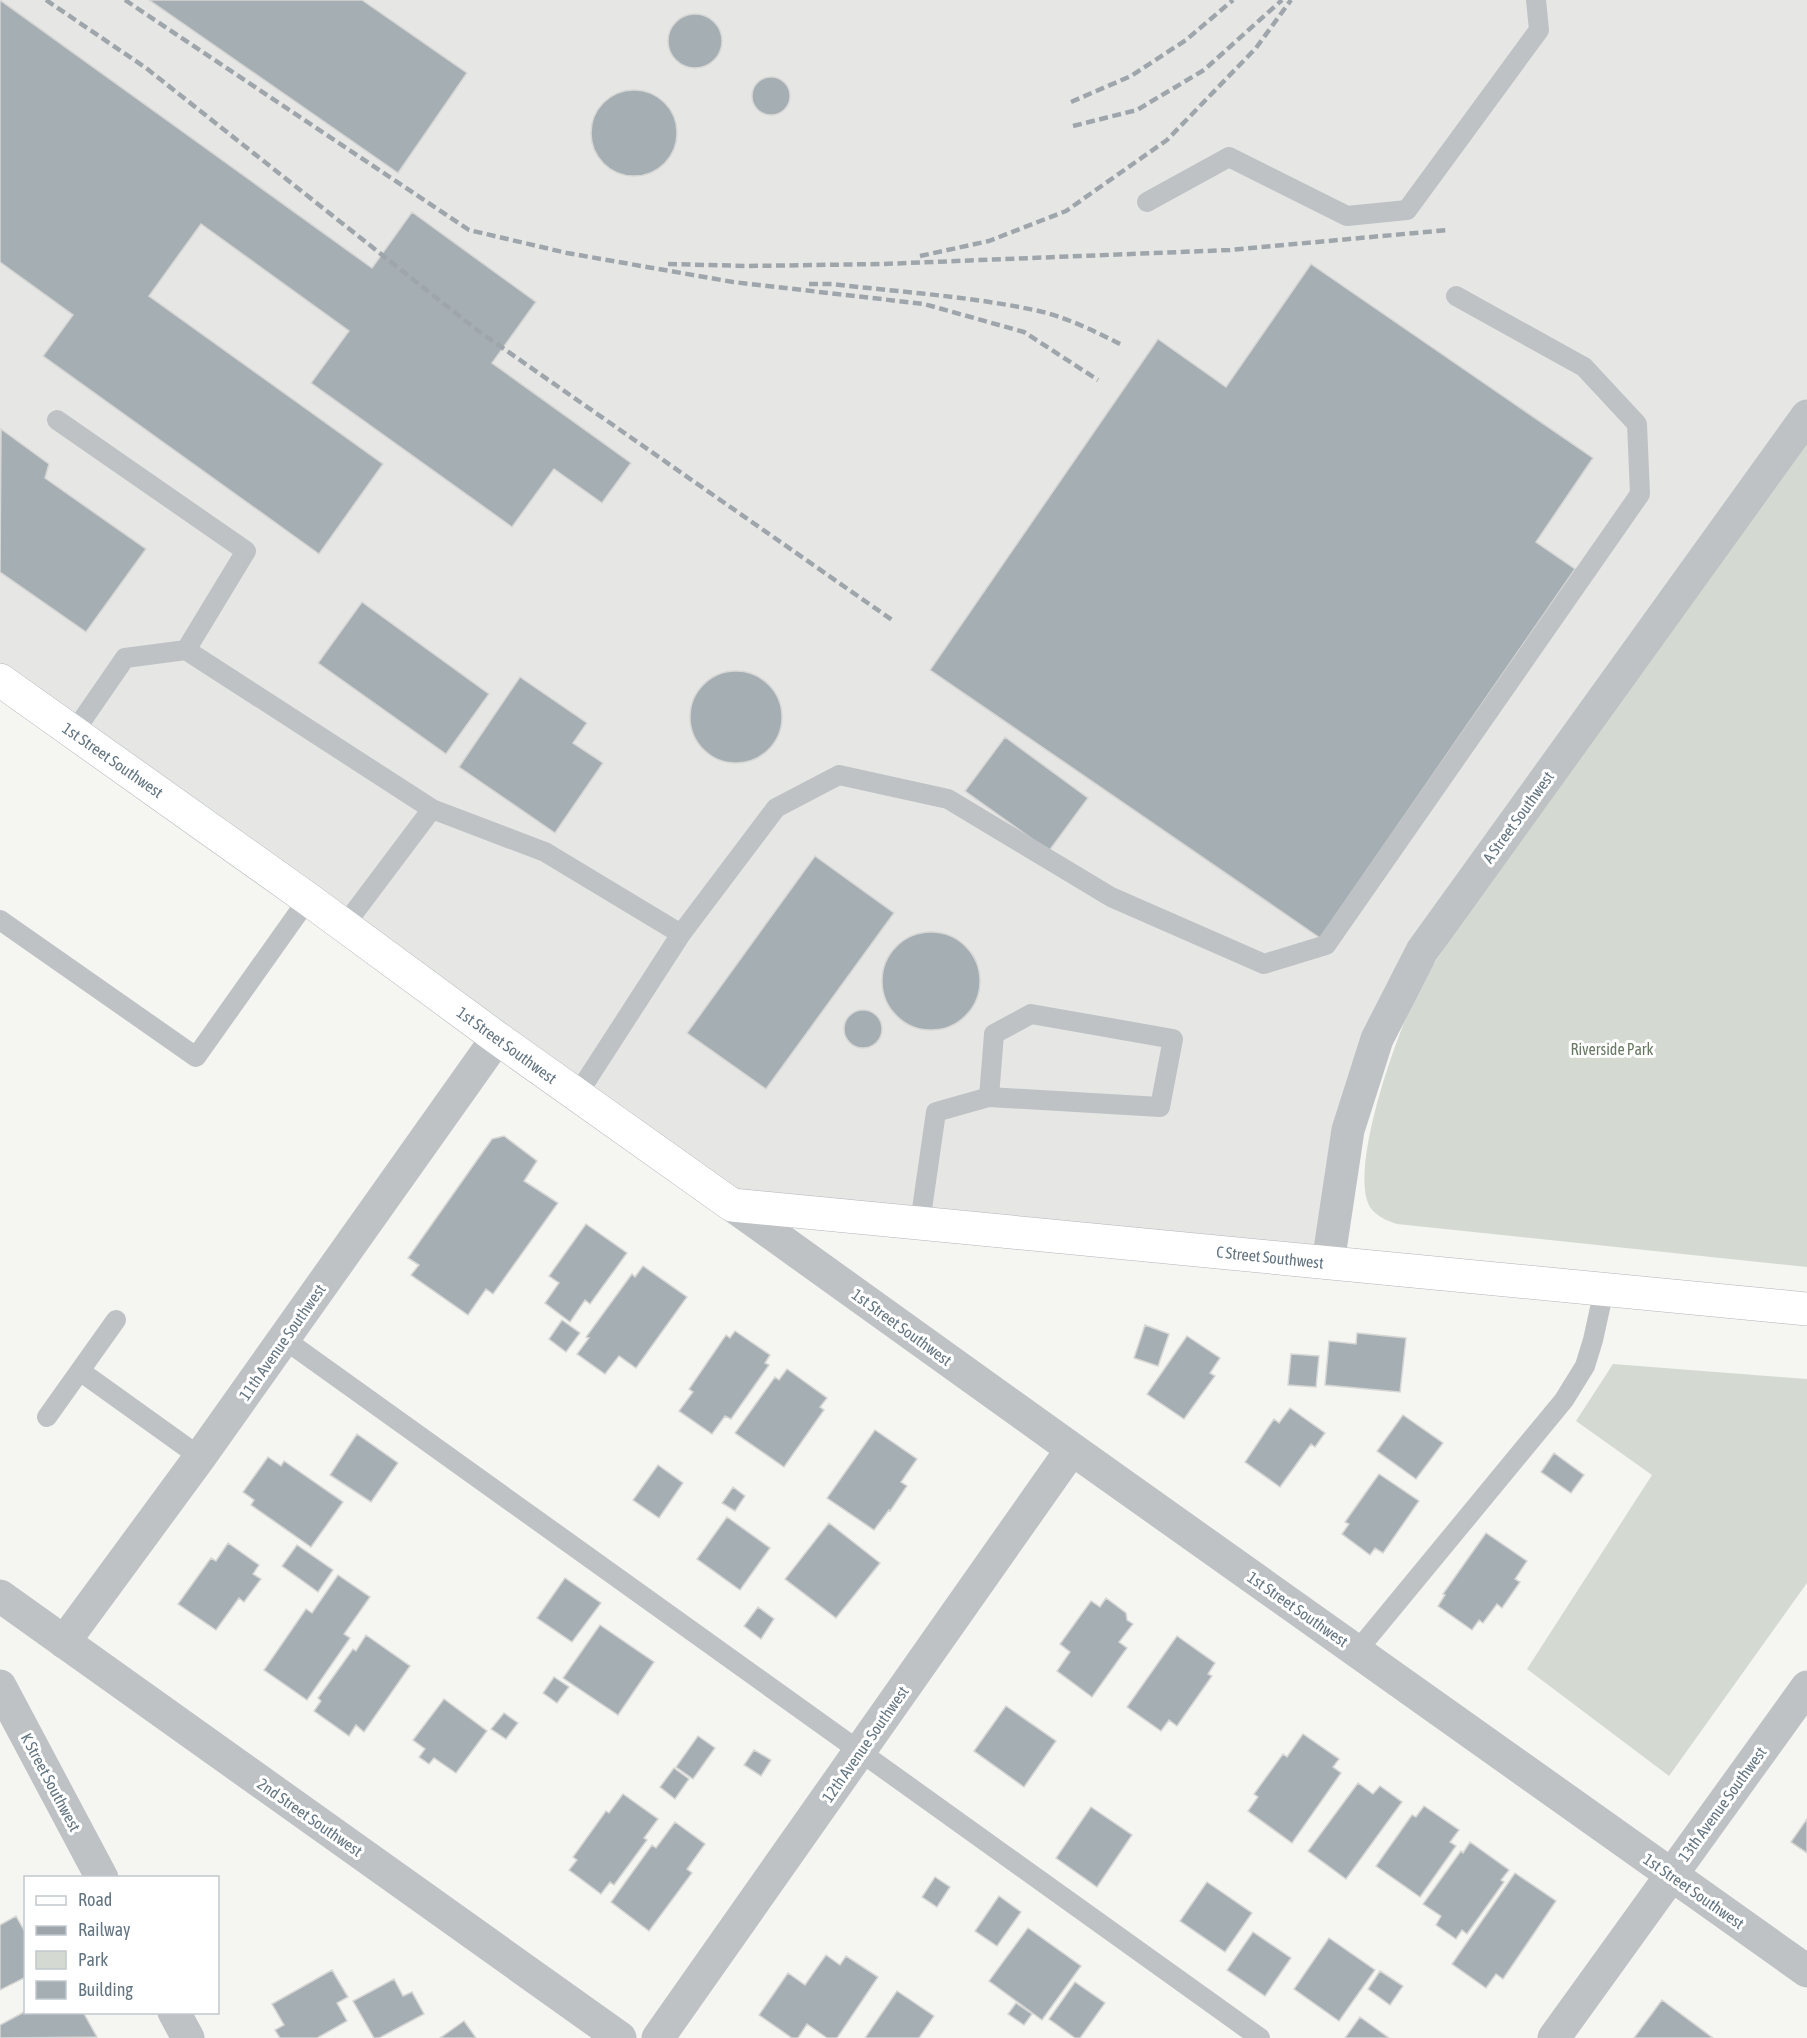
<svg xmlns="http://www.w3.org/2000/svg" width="1807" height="2038" font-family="'Asap Condensed',sans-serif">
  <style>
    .built { fill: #e6e7e5 }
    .green { fill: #d4dad1 }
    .building { fill: #a5aeb3; stroke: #d6d6d4; stroke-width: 1.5 }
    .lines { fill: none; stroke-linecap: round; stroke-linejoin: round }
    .secondary-casing { stroke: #b0b6ba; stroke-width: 34 }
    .service { stroke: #bec2c5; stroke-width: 20 }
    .minor { stroke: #bec2c5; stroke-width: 33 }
    .tertiary { stroke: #bec2c5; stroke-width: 33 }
    .secondary { stroke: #fff; stroke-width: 33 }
    .rail { stroke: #9fa6ab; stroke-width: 4.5; stroke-dasharray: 9 4.5; stroke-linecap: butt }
    .labels { text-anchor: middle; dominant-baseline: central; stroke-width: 6; stroke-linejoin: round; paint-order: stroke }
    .street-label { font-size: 16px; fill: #647582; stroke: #fff }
    .park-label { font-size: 16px; fill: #687963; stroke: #fff }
  </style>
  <rect width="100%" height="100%" fill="#f5f5f1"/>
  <path class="built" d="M 0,0 L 1807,0 L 1807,416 L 1377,1039 L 1328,1263 L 732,1205 L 0,680 Z"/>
  <path class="green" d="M 1807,442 L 1807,1267 L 1397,1224 C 1387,1221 1376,1216 1370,1207 C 1348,1170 1397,1033 1416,996 C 1429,968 1449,942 1466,917 C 1495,876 1523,835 1552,795 C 1637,677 1722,559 1807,442 Z
    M 1613,1364 L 1807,1379 L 1807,1583 L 1669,1776 L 1527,1669 L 1652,1475 L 1576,1421 Z"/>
  <path class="building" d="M 0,0 L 372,268 L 412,212 L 536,302 L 492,363 L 631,463 L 602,503 L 554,469 L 512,527 L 311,383 L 349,331 L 201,224 L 149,296 L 383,464 L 319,554 L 43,356 L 73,315 L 0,262 Z
    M 149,0 L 362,0 L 467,73 L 398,173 Z
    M668 41a27 27 0 1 1 54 0a27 27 0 1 1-54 0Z
    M752 96a19 19 0 1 1 38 0a19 19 0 1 1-38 0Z
    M591 133a43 43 0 1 1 86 0a43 43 0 1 1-86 0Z
    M 1311,264 L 1593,458 L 1536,542 L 1575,569 L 1320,938 L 930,670 L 1158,339 L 1226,387 Z
    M 1,429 L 49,464 L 45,478 L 146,549 L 86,632 L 0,572 Z
    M 362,602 L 489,694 L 446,754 L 318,663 Z
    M690 717a46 46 0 1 1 92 0a46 46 0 1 1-92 0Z
    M 520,677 L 587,723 L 573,743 L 603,763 L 555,833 L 459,767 Z
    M 1005,737 L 1088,798 L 1049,851 L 965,791 Z
    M 815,856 L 894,913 L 766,1089 L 687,1033 Z
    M882 981a49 49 0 1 1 98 0a49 49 0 1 1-98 0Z
    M844 1029a19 19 0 1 1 38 0a19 19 0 1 1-38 0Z
    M 504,1136 L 537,1161 L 524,1181 L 558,1203 L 493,1294 L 486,1289 L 468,1315 L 411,1275 L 419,1265 L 408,1258 L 492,1139 Z
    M 586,1224 L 627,1253 L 590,1304 L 585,1300 L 570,1322 L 545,1303 L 559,1283 L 549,1276 Z
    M 643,1266 L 687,1297 L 636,1368 L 619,1356 L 605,1374 L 577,1354 L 589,1338 L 586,1337 L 632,1274 L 635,1277 Z
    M 562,1320 L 580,1333 L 566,1352 L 549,1339 Z
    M 1145,1325 L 1169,1334 L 1158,1366 L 1134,1358 Z
    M 735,1331 L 770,1355 L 765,1363 L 769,1365 L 731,1419 L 725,1416 L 712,1434 L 679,1411 L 693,1392 L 689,1389 L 726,1335 L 730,1338 Z
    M 1357,1333 L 1406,1338 L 1400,1392 L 1325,1385 L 1329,1341 L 1356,1344 Z
    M 1187,1336 L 1220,1358 L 1210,1373 L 1215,1376 L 1184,1419 L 1147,1394 Z
    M 1291,1354 L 1319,1356 L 1316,1387 L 1288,1385 Z
    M 787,1369 L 827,1398 L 820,1407 L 824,1410 L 784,1467 L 735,1433 L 775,1377 L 779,1380 Z
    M 1290,1408 L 1325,1433 L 1315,1447 L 1311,1444 L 1280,1487 L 1245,1462 L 1274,1419 L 1279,1423 Z
    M 1403,1415 L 1443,1443 L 1416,1479 L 1377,1451 Z
    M 875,1430 L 917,1459 L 901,1482 L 907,1486 L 890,1511 L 889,1510 L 874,1530 L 827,1498 Z
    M 357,1434 L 398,1463 L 371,1502 L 330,1475 Z
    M 1554,1453 L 1584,1475 L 1571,1493 L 1541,1472 Z
    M 268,1457 L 281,1466 L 284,1461 L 343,1502 L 311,1547 L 251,1505 L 254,1500 L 243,1492 Z
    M 658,1465 L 683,1483 L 659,1518 L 633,1500 Z
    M 1379,1474 L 1419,1501 L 1383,1553 L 1375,1548 L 1370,1555 L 1342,1534 L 1349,1524 L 1345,1522 Z
    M 733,1487 L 745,1496 L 735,1511 L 722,1503 Z
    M 727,1517 L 770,1548 L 740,1590 L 697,1559 Z
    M 829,1523 L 880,1563 L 836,1618 L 785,1579 Z
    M 1486,1533 L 1527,1561 L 1515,1579 L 1520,1582 L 1502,1608 L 1497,1604 L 1483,1623 L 1479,1620 L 1472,1630 L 1438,1606 L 1445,1595 L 1443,1594 Z
    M 228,1543 L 259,1565 L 253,1574 L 261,1579 L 244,1602 L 239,1598 L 216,1630 L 178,1604 L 211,1558 L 216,1561 Z
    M 297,1545 L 333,1570 L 318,1592 L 282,1566 Z
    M 338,1575 L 370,1597 L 344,1634 L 350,1638 L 307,1700 L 264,1670 L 306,1609 L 312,1613 Z
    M 565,1578 L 601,1603 L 572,1642 L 537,1618 Z
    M 1106,1598 L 1126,1613 L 1127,1620 L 1133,1624 L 1119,1642 L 1127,1648 L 1092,1697 L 1057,1671 L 1070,1652 L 1060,1644 L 1091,1601 L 1100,1607 Z
    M 758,1607 L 774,1619 L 761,1639 L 744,1626 Z
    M 600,1625 L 654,1662 L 618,1715 L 563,1678 Z
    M 366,1635 L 410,1666 L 364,1732 L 356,1725 L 349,1736 L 314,1711 L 321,1701 L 318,1698 L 353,1649 L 356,1651 Z
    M 1177,1636 L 1215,1663 L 1208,1674 L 1212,1676 L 1177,1726 L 1169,1720 L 1161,1731 L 1127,1707 Z
    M 554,1677 L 569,1687 L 557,1703 L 543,1693 Z
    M 444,1699 L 487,1731 L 456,1773 L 434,1758 L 429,1764 L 419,1757 L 425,1749 L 413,1740 Z
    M 1006,1706 L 1056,1741 L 1024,1787 L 974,1751 Z
    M 504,1713 L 518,1723 L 506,1739 L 491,1729 Z
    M 1303,1734 L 1339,1759 L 1333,1767 L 1341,1773 L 1292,1843 L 1248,1811 L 1258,1797 L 1254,1794 L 1283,1754 L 1287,1757 Z
    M 698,1736 L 715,1748 L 693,1779 L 676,1767 Z
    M 754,1750 L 771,1760 L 761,1776 L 744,1765 Z
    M 674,1768 L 689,1779 L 675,1799 L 660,1787 Z
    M 1358,1783 L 1373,1794 L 1380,1786 L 1402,1802 L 1346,1879 L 1308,1851 Z
    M 623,1794 L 658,1819 L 644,1838 L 647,1840 L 614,1885 L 610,1882 L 601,1894 L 569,1870 L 577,1860 L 573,1857 L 606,1811 L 609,1813 Z
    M 1424,1806 L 1459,1830 L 1450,1842 L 1456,1846 L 1420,1897 L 1376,1866 L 1412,1815 L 1416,1817 Z
    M 1091,1807 L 1132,1835 L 1097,1887 L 1056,1858 Z
    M 1807,1819 L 1807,1853 L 1791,1842 Z
    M 675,1822 L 705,1844 L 687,1869 L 692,1873 L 649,1931 L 611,1902 L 652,1845 L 656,1848 Z
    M 1470,1842 L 1509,1870 L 1501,1880 L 1504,1882 L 1467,1934 L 1462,1930 L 1456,1939 L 1436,1925 L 1441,1916 L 1423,1904 L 1461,1851 L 1463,1853 Z
    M 1515,1873 L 1556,1901 L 1503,1979 L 1496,1974 L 1486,1988 L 1452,1964 Z
    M 935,1877 L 950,1887 L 937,1907 L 922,1897 Z
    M 1207,1882 L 1252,1913 L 1225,1952 L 1180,1921 Z
    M 999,1896 L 1021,1912 L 997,1946 L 975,1931 Z
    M 16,1916 L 26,1934 L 26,1977 L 0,1990 L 0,1925 Z
    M 1028,1928 L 1081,1966 L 1042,2020 L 989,1981 Z
    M 1253,1932 L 1291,1958 L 1265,1996 L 1227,1970 Z
    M 1329,1938 L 1375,1970 L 1339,2021 L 1294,1989 Z
    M 826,1955 L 840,1965 L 846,1956 L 878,1977 L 837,2038 L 827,2038 L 807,2024 L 798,2038 L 792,2038 L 759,2015 L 788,1973 L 805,1985 Z
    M 332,1970 L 348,1997 L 337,2003 L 347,2021 L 317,2038 L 280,2038 L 275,2030 L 284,2025 L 272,2004 Z
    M 1380,1971 L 1403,1986 L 1390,2005 L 1368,1989 Z
    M 394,1979 L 403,1996 L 412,1992 L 424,2014 L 379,2038 L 374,2038 L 353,2001 Z
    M 1075,1982 L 1105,2003 L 1080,2038 L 1075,2038 L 1049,2019 Z
    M 897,1991 L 934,2016 L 919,2038 L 865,2038 Z
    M 1662,2000 L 1713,2038 L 1634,2038 Z
    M 1016,2003 L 1032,2014 L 1024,2025 L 1008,2014 Z
    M 26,2011 L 26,2012 L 83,2012 L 97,2037 L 0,2038 L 0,2025 Z
    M 1360,2017 L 1389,2038 L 1345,2038 Z
    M 464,2021 L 476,2038 L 440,2038 Z"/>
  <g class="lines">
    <defs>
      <path id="secondary" d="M 0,680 L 308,899 L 497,1038 L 732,1205 L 1807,1309"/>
    </defs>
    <use href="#secondary" class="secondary-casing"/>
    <path class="service" d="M 1147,202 L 1229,157 L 1347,216 L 1407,210 L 1539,30 L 1536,0
      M 57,420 L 246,551 L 186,650
      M 74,732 L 125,658 L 186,650 L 432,809
      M 0,920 L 196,1057 L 308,899
      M 344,926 L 432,809 L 545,852 L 681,934
      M 577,1095 L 681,934 L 776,808 L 839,775 L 948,799 L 1111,897 L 1264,964 L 1326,945 L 1640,494 L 1637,424 L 1584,367 L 1456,296
      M 920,1223 L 936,1112 L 989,1097 L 1160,1107 L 1173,1039 L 1031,1014 L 994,1034 L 989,1097
      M 284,1339 L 1260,2038
      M 80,1371 L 200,1457
      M 47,1417 L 116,1320
      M 1357,1651 L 1564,1400 L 1585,1366 L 1593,1340 L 1604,1290"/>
    <path class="minor" d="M 732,1205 L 1072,1449 L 1807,1971
      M 1328,1263 L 1348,1130 L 1377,1039 L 1422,951 L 1807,416
      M 64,1642 L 200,1457 L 497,1038
      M 0,1686 L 102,1878
      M 174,2012 L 188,2038
      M 658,2038 L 1072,1449
      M 1554,2038 L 1807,1687"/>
    <path class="tertiary" d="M 0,1596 L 620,2038"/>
    <use href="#secondary" class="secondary"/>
    <path class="rail" d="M 46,0 L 146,68 L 477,330 L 895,622
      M 125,0 L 469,230 L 567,253 L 733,282 L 924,304 L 1024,332 L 1098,380
      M 1071,102 L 1131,76 L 1186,40 L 1233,0
      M 1073,126 L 1137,110 L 1204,70 L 1282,0
      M 920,256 L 989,241 L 1066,211 L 1167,140 L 1256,48 L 1291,0
      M 668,264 L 748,266 L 882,264 L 1230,250 L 1447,230
      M 809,284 L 832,284 C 899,292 968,296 1034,310 C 1065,316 1096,332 1124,346"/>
  </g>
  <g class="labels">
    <g class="street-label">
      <text transform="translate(113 760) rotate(35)">1st Street Southwest</text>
      <text transform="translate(1518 817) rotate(-54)">A Street Southwest</text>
      <text transform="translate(507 1045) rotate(36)">1st Street Southwest</text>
      <text transform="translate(1270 1257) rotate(6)">C Street Southwest</text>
      <text transform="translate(902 1327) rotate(36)">1st Street Southwest</text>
      <text transform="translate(282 1342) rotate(-55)">11th Avenue Southwest</text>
      <text transform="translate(1298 1609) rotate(35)">1st Street Southwest</text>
      <text transform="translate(865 1744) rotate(-55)">12th Avenue Southwest</text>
      <text transform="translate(51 1782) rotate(62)">K Street Southwest</text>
      <text transform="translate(1722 1804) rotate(-54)">13th Avenue Southwest</text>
      <text transform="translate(310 1817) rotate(35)">2nd Street Southwest</text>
      <text transform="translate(1694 1891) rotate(35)">1st Street Southwest</text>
    </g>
    <g class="park-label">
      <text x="1612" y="1049">Riverside Park</text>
    </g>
  </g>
  <rect x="24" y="1876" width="195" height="138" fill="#ffffff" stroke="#c1c8cd" stroke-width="1.5"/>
  <rect x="36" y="1896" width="30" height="9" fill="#ffffff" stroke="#c1c8cd" stroke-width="1.5"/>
  <text x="78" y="1906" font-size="18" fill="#647582">Road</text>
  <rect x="36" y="1926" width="30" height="9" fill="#9fa6ab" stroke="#c1c8cd" stroke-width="1.5"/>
  <text x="78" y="1936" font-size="18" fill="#647582">Railway</text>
  <rect x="36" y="1951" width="30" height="18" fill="#d4dad1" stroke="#c1c8cd" stroke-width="1.5"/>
  <text x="78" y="1966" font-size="18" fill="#647582">Park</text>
  <rect x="36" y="1981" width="30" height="18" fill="#a5aeb3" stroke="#c1c8cd" stroke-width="1.5"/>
  <text x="78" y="1996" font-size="18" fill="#647582">Building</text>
</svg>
